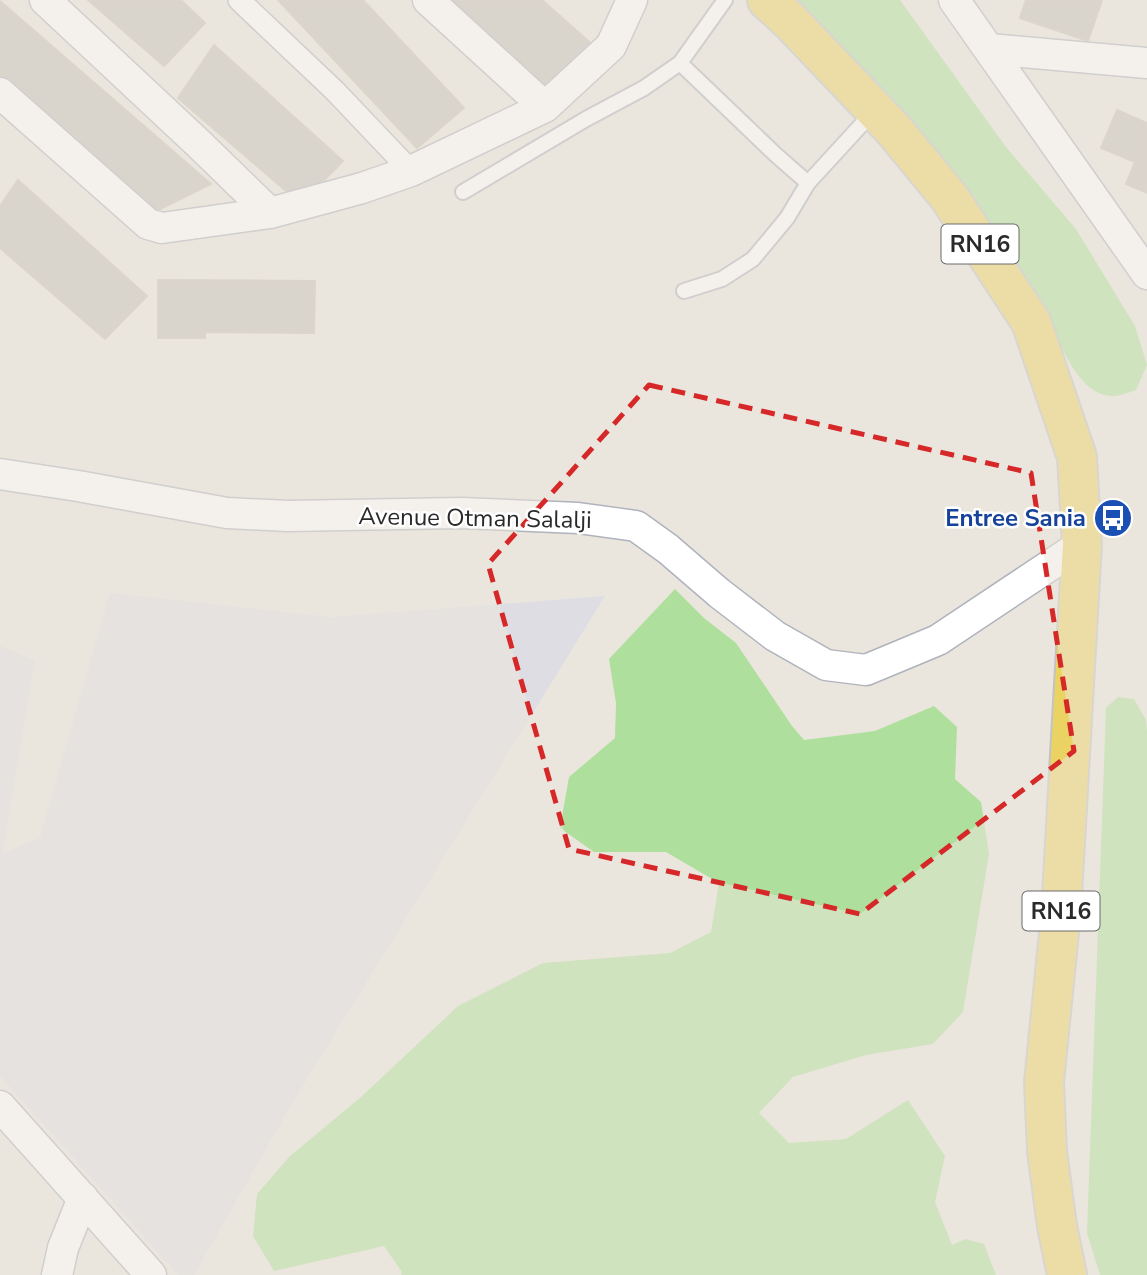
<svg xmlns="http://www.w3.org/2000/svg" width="1147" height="1275" font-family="'Nunito Sans',sans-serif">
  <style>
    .industrial { fill: #dfdde4 }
    .green { fill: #aedf9c }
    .building { fill: #c4c0b8; stroke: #c7c2b6; stroke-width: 2 }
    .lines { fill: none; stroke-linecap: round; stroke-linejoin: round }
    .service-casing { stroke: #b0b2bd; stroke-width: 18 }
    .pedestrian-casing { stroke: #b0b2bd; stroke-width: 24 }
    .minor-casing { stroke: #b0b2bd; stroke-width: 33 }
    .primary-casing { stroke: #c3c3c3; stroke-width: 42 }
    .service { stroke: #fff; stroke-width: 14 }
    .pedestrian { stroke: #fff; stroke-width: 21 }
    .minor { stroke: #fff; stroke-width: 30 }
    .primary { stroke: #ead363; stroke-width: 38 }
    .marked { fill: none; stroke: #d62828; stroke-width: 5; stroke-dasharray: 14 9; stroke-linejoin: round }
    .labels { text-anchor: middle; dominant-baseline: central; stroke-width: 5; stroke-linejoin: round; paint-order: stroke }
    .shield { fill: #fff; stroke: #6a6a6a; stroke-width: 2 }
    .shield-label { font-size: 23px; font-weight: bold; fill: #2a2a2a }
    .street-label { font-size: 24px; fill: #2a2a2a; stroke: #fff }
    .transit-label { font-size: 24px; font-weight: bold; fill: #164399; stroke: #fff; text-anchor: end }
  </style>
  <rect width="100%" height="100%" fill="#ebe6dd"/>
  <path class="industrial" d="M 110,593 L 331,617 L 605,596 L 294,1100 L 194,1275 L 178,1275 L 0,1076 L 0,646 L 35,660 L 2,853 L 40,838 Z"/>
  <path class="green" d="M 790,0 L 900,0 L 1006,147 L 1076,229 L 1135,326 L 1147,365 L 1136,390 C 1130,392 1122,395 1115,396 C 1081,398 1064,351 1051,326 Z
    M 675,589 L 704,618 L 736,643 L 792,726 L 804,740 L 875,731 L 934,706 L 957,727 L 955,779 L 981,802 L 989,854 L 963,1012 L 933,1044 L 866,1055 L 793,1077 L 759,1113 L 789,1143 L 846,1139 L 908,1100 L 945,1156 L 935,1202 L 952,1245 L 965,1239 L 984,1244 L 996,1275 L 401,1275 L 402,1272 L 384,1246 L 274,1271 L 253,1236 L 257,1194 L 290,1156 L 361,1097 L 458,1006 L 543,963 L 670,953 L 711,932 L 719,883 L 666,852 L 594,852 L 560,828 L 569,777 L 615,738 L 616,703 L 609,659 Z
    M 1118,697 L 1134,699 L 1146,720 L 1147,731 L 1147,1275 L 1100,1275 L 1087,1233 L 1106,708 Z"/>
  <path class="building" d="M 88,0 L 181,0 L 205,23 L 164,66 Z
    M 278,0 L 363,0 L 464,108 L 417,148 Z
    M 448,0 L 542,0 L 594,46 L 552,90 Z
    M 1026,0 L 1102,0 L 1088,41 L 1020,18 Z
    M 0,1 L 211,184 L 154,212 L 0,77 Z
    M 214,45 L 343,161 L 301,204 L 178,98 Z
    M 1117,110 L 1147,123 L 1147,193 L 1126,184 L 1135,162 L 1101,148 Z
    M 18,180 L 147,296 L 105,339 L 0,248 L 0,206 Z
    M 158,280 L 315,281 L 314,333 L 205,332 L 205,338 L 158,338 Z"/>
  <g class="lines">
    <defs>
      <path id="service" d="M 680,63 L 776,155 L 808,183
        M 463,192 L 586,119 L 644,88 L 680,63 L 725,0
        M 684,291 L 722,279 L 753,259 L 787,218 L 808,183 L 874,111"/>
      <path id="pedestrian" d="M 239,0 L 335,91 L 411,171"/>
      <path id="minor" d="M 45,0 L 198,143 L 270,213
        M 428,0 L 545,107
        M 954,0 L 1147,274
        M 990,49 L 1147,63
        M 0,93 L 148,224 L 162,228 L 270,213 L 362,188 L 411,171 L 545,107 L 611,46 L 632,0
        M 0,474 L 78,486 L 227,513 L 288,516 L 461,513 L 578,518 L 636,526 L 668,549 L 719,593 L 775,636 L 826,665 L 866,670 L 938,640 L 1082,544
        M 0,1106 L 151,1275
        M 57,1275 L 63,1248 L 83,1198"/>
      <path id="primary" d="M 767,0 L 790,21 L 893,129 L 949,197 L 1031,322 L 1077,457 L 1082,544 L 1061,913 L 1044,1082 L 1047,1151 L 1057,1226 L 1067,1275"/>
    </defs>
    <use href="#service" class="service-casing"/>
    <use href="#pedestrian" class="pedestrian-casing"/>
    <use href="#minor" class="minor-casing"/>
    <use href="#primary" class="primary-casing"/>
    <use href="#service" class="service"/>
    <use href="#pedestrian" class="pedestrian"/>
    <use href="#minor" class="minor"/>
    <use href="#primary" class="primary"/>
  </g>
  <path d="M0 0H1147V1275H0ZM 649,385 L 1031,473 L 1074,751 L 860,914 L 569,849 L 488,564 Z" fill="#ebe6dd" fill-opacity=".55" fill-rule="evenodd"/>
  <path class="marked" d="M 649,385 L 1031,473 L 1074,751 L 860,914 L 569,849 L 488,564 Z"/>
  <defs>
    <symbol id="bus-disc" viewBox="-11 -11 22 22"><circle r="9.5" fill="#1a4fb4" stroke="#fff"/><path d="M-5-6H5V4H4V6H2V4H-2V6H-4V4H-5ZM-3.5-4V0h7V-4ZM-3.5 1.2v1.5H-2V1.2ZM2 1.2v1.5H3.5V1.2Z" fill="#fff"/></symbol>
  </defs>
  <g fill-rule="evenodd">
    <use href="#bus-disc" x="1091" y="496" width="44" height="44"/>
  </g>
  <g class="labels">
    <g class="shield">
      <rect x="941.5" y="224.5" width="77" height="39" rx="5"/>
      <rect x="1022.5" y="891.5" width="77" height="39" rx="5"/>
    </g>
    <g class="shield-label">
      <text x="980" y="244">RN16</text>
      <text x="1061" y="911">RN16</text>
    </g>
    <g class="street-label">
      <text transform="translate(475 518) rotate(1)">Avenue Otman Salalji</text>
    </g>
    <g class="transit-label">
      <text x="1086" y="518">Entree Sania</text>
    </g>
  </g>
</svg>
